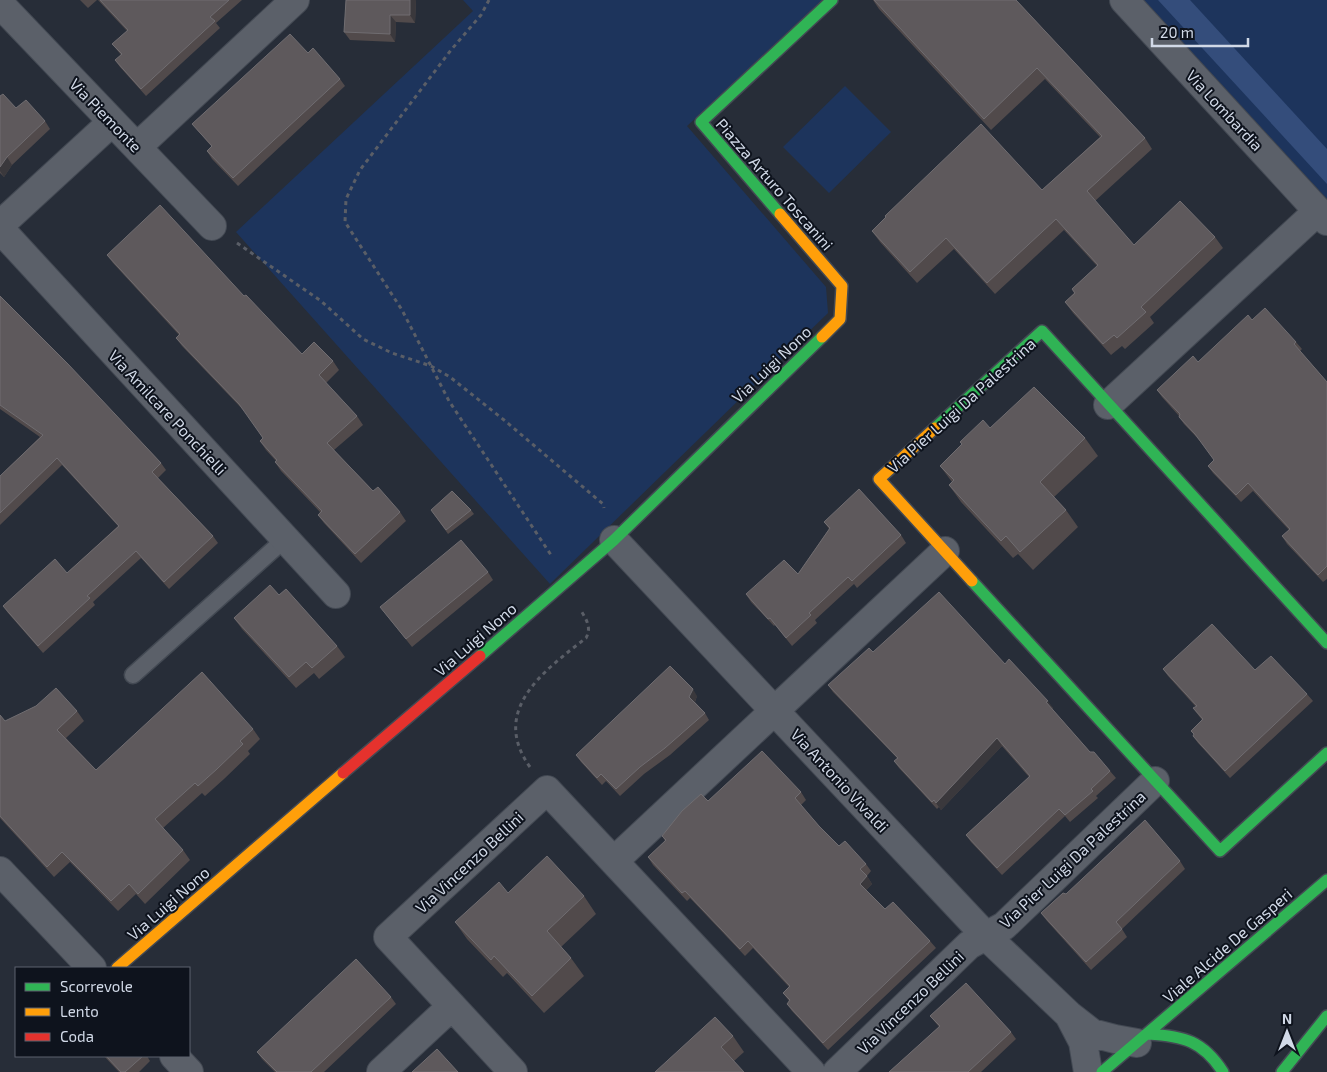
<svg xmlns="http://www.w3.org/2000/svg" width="1327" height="1072" font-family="'Exo 2',sans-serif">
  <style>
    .green { fill: #1d345c }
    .forest { fill: #344d7b }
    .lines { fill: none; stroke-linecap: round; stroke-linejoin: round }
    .lane-casing { stroke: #434953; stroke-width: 19 }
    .street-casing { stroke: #434953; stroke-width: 30 }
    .fast-casing { stroke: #434953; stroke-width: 14 }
    .slow-casing { stroke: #434953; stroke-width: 14 }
    .jam-casing { stroke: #434953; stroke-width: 14 }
    .path { stroke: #5a5e67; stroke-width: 3; stroke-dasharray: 4 4; stroke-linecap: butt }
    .lane { stroke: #5b6069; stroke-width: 16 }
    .street { stroke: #5b6069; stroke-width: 28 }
    .fast { stroke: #30b455; stroke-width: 11 }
    .slow { stroke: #ff9f0a; stroke-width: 11 }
    .jam { stroke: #e5322d; stroke-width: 11 }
    .wall { fill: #514a4b }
    .shaded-wall { fill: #3a383c }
    .building { fill: #5e595c; stroke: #706d71 }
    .labels { text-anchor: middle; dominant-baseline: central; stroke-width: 4; stroke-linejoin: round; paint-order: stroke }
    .street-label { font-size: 16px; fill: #d1d9e7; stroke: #0e131d }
  </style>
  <rect width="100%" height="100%" fill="#272d38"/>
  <path class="green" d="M 463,0 L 822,0 L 687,126 L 826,287 L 828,313 L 550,584 L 236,232 L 473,11 Z
    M 1143,0 L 1327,0 L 1327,199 Z
    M 845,86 L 891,132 L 829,193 L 783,147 Z"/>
  <path class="forest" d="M 1158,0 L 1190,0 L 1327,149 L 1327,184 Z"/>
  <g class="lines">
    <defs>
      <path id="lane" d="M 133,675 L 285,539"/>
      <path id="street" d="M 1124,0 L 1327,221
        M 0,4 L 212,226
        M 137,147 L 295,0
        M 0,225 L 112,122
        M 0,229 L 336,594
        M 1108,405 L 1318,211
        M 614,540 L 986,936 L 1069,1015 L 1092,1033 L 1115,1039 L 1137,1043
        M 614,861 L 945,551
        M 0,871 L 92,968
        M 1070,1017 L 1083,1042 L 1088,1072
        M 174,1056 L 189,1072
        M 381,1072 L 452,1006
        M 513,1072 L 388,937 L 547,790 L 811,1072
        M 837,1072 L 969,945 L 1004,926 L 1155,781"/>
      <path id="fast" d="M 780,214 L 701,122 L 832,0
        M 935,428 L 1042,331 L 1327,643
        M 972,581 L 1220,851 L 1327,753
        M 480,656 L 614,540 L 822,337
        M 1148,1034 C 1184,1036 1203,1041 1223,1072
        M 1102,1072 L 1327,880
        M 1282,1072 L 1327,1016"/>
      <path id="slow" d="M 780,214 L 842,286 L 840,319 L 822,337
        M 935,428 L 879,479 L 972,581
        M 117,968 L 343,773"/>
      <path id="jam" d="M 343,773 L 480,656"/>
    </defs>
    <use href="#lane" class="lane-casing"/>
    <use href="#street" class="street-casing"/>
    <use href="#fast" class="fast-casing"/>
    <use href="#slow" class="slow-casing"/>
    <use href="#jam" class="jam-casing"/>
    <path class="path" d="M 489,0 L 481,15 L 451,50 L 360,170 L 346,199 L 345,222 L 402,310 L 449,401 L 551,555
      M 237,243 L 321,301 L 363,339 L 392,353 L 431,366 L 450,377 L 504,420 L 603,504 L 604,508
      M 530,767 C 489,710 545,670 586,638 C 592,627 586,619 580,609"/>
    <use href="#lane" class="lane"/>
    <use href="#street" class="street"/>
    <use href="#fast" class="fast"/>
    <use href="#slow" class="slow"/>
    <use href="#jam" class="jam"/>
  </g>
  <path class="wall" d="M 80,0 L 97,0 L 88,8 Z
    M 98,0 L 242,0 L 216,23 L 220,28 L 146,96 L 120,67 L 115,60 L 121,55 L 112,44 L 127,31 Z
    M 346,0 L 416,0 L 415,23 L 396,22 L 395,42 L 350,40 L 344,32 Z
    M 873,0 L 1016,0 L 1145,138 L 1152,149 L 1095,201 L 1134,245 L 1215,237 L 1223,248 L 1150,317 L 1154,323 L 1125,349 L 1122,346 L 1111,355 L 1073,313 L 1065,302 L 1074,293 L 1072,289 L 1097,266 L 1064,230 L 995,294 L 954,249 L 917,283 L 880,242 L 872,231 L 886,217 L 1042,190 L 1100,137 L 1045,79 L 991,130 L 879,9 Z
    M 308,53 L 340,79 L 345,86 L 238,186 L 212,159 L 207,151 L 212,147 L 198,131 L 192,124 Z
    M 0,96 L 16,108 L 45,121 L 50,129 L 12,165 L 4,177 L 0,173 Z
    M 107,255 L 244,296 L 302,354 L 333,361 L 339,370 L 326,383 L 357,416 L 363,425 L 334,450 L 373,491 L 400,512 L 406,521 L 361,563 L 324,523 L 318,515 L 320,512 L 281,471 L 275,462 L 276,461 L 266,450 L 260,441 L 263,438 L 245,412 L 182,346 L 176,338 L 179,335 L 113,263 Z
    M 0,296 L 161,463 L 166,470 L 158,478 L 213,536 L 218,543 L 169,589 L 141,558 L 93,602 L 95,605 L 43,653 L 8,613 L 3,606 L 67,573 L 118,526 L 62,465 L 0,525 L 0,476 L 40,437 L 0,409 Z
    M 1252,320 L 1296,342 L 1302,349 L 1300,351 L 1327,382 L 1327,579 L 1323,582 L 1287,544 L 1282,536 L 1289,530 L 1253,491 L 1241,502 L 1213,473 L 1208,466 L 1214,460 L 1201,442 L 1184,424 L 1179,417 L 1179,416 L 1162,397 L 1157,390 L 1198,362 Z
    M 990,428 L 1085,438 L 1098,456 L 1054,497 L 1066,510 L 1078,527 L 1033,570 L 1018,554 L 1013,558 L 961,502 L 949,485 L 952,482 L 940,466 L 962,444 L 960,442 Z
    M 431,510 L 471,510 L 474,514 L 448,534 Z
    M 824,522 L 901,535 L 906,543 L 857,588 L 854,584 L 815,620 L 817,623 L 792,646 L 775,625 L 774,626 L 751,602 L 746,594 L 798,574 L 829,529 Z
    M 488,572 L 493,580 L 412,647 L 380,607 Z
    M 279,595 L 337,646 L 345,657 L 319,679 L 314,673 L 296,688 L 242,629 L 234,618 Z
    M 1005,664 L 1053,708 L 1052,709 L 1090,752 L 1110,771 L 1116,778 L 1096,796 L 1098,798 L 1070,822 L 1065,816 L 1002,875 L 971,842 L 966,835 L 1029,777 L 1002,746 L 941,810 L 939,807 L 937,809 L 899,768 L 894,761 L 897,758 L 833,692 L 828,685 Z
    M 1163,669 L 1255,670 L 1307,694 L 1313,701 L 1230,778 L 1198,743 L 1193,736 L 1194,735 L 1191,731 L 1202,720 L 1193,708 L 1196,707 L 1168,676 Z
    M 697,696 L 695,702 L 705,713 L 709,720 L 670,755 L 644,774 L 620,796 L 606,781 L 602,785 L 581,762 L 576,755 Z
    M 77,711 L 84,721 L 66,738 L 96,770 L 253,729 L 260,739 L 248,751 L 250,754 L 224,779 L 205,796 L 202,793 L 163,828 L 183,850 L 190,860 L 145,904 L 136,894 L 118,911 L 70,862 L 54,877 L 0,818 L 0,715 L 5,721 Z
    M 801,792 L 806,800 L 801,805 L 819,826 L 839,846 L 866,864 L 871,871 L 867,876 L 872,884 L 866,890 L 885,909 L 930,941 L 936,948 L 828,1050 L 792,1011 L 787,1004 L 789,1001 L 783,993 L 789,987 L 753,948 L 745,956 L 690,898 L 687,901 L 653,865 L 648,857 L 665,841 L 662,836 L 708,801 Z
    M 1180,861 L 1185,869 L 1122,929 L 1127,937 L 1091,970 L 1047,921 L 1041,913 L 1066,894 Z
    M 508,893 L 584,896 L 596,914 L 561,947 L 571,958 L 584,976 L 544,1013 L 507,973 L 503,977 L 467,939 L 455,922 Z
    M 391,997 L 396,1004 L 324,1072 L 275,1072 L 262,1059 L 257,1052 Z
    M 930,1016 L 1011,1032 L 1016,1039 L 981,1072 L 889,1072 L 939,1027 Z
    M 733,1036 L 744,1052 L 734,1061 L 655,1072 Z
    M 104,1056 L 147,1056 L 150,1061 L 139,1072 L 119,1072 Z"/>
  <path class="shaded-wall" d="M 410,0 L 416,0 L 415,23 L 410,15 Z
    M 390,15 L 396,22 L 395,42 L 390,34 Z
    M 7,157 L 12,165 L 4,177 L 0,171 L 0,167 Z
    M 693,689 L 697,696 L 694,704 L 689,697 Z
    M 1048,701 L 1053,708 L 1051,710 L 1046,702 Z
    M 997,738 L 1002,746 L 941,810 L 936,803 Z
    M 867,876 L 872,884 L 865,891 L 860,884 Z"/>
  <path class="building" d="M 100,0 L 229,0 L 210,17 L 215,21 L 141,89 L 115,60 L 122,54 L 112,44 L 128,30 Z
    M 346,0 L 410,0 L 410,15 L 390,15 L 390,34 L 344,32 Z
    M 874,0 L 1016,0 L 1145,138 L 1087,191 L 1134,245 L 1180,201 L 1215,237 L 1141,307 L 1146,312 L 1117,338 L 1114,335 L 1103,344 L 1065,302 L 1075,293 L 1072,289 L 1098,265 L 1056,219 L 987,283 L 946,238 L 910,272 L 872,231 L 886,217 L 885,216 L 981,124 L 1042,190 L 1102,136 L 1037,68 L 984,119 Z
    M 290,34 L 308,53 L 313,48 L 340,79 L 233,178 L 207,151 L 212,146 L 192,124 Z
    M 3,94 L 16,108 L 26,100 L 45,121 L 7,157 L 0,167 L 0,96 Z
    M 160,205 L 244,296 L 246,295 L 302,354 L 314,342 L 333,361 L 319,375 L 357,416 L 327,443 L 373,491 L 378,487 L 400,512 L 355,554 L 318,515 L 322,511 L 275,462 L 277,460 L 260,441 L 263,438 L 239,404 L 176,338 L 180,334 L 107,255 Z
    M 0,296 L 68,364 L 161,463 L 152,472 L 213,536 L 164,582 L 136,551 L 87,596 L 90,598 L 38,646 L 3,606 L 55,559 L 67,573 L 119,526 L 57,458 L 0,513 L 0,476 L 43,435 L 0,405 Z
    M 1265,308 L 1296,342 L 1294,344 L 1327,382 L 1327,566 L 1318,575 L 1282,536 L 1290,529 L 1248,483 L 1236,495 L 1208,466 L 1214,460 L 1195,434 L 1179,417 L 1180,414 L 1157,390 L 1193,356 L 1198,362 L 1248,315 L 1252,320 Z
    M 1034,387 L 1085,438 L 1040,482 L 1066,510 L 1020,552 L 1006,536 L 1001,541 L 972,510 L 949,485 L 954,480 L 940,466 L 962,444 L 960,442 L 983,420 L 990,428 Z
    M 859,489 L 901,535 L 852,581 L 848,577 L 809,613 L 811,615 L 786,638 L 770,618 L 768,619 L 746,594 L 784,560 L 798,574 L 830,528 L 824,522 Z
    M 452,491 L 471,510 L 446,530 L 431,510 Z
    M 461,540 L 488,572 L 406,639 L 380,607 Z
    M 270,585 L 279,595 L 286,589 L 337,646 L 312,668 L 306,662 L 289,677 L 234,618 Z
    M 939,592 L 1005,664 L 1009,659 L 1048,701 L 1046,702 L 1090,752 L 1094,752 L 1110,771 L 1091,789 L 1093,791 L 1065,815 L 1059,809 L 997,868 L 966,835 L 1030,776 L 997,738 L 936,803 L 934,800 L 932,802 L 894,761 L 898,758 L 828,685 L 869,648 L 873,652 Z
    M 1212,624 L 1255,670 L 1271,656 L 1307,694 L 1225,771 L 1193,736 L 1194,734 L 1191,731 L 1203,719 L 1193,708 L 1197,706 L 1163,669 Z
    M 670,666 L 693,689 L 689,697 L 705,713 L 665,748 L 640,767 L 616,789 L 601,774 L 597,778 L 576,755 Z
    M 202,672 L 253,729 L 240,741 L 243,744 L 217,769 L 198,786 L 195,783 L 155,819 L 183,850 L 138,894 L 129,884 L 111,901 L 62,852 L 47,867 L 0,816 L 0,715 L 5,721 L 36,706 L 56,688 L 77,711 L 57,730 L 96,770 Z
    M 762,751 L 801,792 L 795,798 L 819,826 L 839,846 L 845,841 L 866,864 L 860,869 L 867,876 L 860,884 L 885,909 L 893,902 L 930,941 L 823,1043 L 787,1004 L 790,1000 L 783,993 L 790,986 L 748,941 L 740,949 L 685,891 L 682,893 L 648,857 L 666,840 L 662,836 L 682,811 L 701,794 L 708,801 Z
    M 1145,820 L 1180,861 L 1116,922 L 1122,929 L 1086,962 L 1041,913 L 1063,893 L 1066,894 Z
    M 547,856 L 584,896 L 547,931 L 571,958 L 532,996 L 494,956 L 491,960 L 455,922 L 499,882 L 508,893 Z
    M 356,959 L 391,997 L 311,1072 L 277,1072 L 257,1052 Z
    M 966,983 L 1011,1032 L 968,1072 L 889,1072 L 940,1026 L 930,1016 Z
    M 715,1017 L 733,1036 L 721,1047 L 744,1072 L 655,1072 Z
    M 437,1049 L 458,1072 L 412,1072 Z
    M 106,1056 L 143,1056 L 125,1072 L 121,1072 Z"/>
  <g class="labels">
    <g class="street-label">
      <text transform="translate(1225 110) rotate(47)">Via Lombardia</text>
      <text transform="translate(106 115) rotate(46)">Via Piemonte</text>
      <text transform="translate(775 184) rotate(49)">Piazza Arturo Toscanini</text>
      <text transform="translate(771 364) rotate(-44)">Via Luigi Nono</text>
      <text transform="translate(961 405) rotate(-42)">Via Pier Luigi Da Palestrina</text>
      <text transform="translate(168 412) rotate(47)">Via Amilcare Ponchielli</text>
      <text transform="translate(475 639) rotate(-41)">Via Luigi Nono</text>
      <text transform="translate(840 780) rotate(47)">Via Antonio Vivaldi</text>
      <text transform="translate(1072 859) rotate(-43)">Via Pier Luigi Da Palestrina</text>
      <text transform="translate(469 862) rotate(-43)">Via Vincenzo Bellini</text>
      <text transform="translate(168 903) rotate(-41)">Via Luigi Nono</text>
      <text transform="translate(1227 945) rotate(-41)">Viale Alcide De Gasperi</text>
      <text transform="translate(910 1002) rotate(-44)">Via Vincenzo Bellini</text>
    </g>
  </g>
  <rect x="15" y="967" width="175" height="90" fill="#0e131d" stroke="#5c626e"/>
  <rect x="25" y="983" width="25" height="8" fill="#30b455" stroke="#5c626e"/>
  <text x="60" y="992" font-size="15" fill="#d1d9e7">Scorrevole</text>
  <rect x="25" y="1008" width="25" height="8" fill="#ff9f0a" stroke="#5c626e"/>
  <text x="60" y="1017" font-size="15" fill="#d1d9e7">Lento</text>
  <rect x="25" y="1033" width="25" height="8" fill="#e5322d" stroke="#5c626e"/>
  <text x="60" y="1042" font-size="15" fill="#d1d9e7">Coda</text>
  <g transform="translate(1287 1032)" stroke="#0e131d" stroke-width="4" paint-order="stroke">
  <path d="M0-4L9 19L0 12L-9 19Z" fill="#d1d9e7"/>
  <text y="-8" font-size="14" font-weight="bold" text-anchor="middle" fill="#d1d9e7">N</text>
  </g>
  <path d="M1152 38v8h96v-8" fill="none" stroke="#d1d9e7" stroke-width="2.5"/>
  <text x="1160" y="38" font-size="15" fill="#d1d9e7" stroke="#0e131d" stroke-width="4" paint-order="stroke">20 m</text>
</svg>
